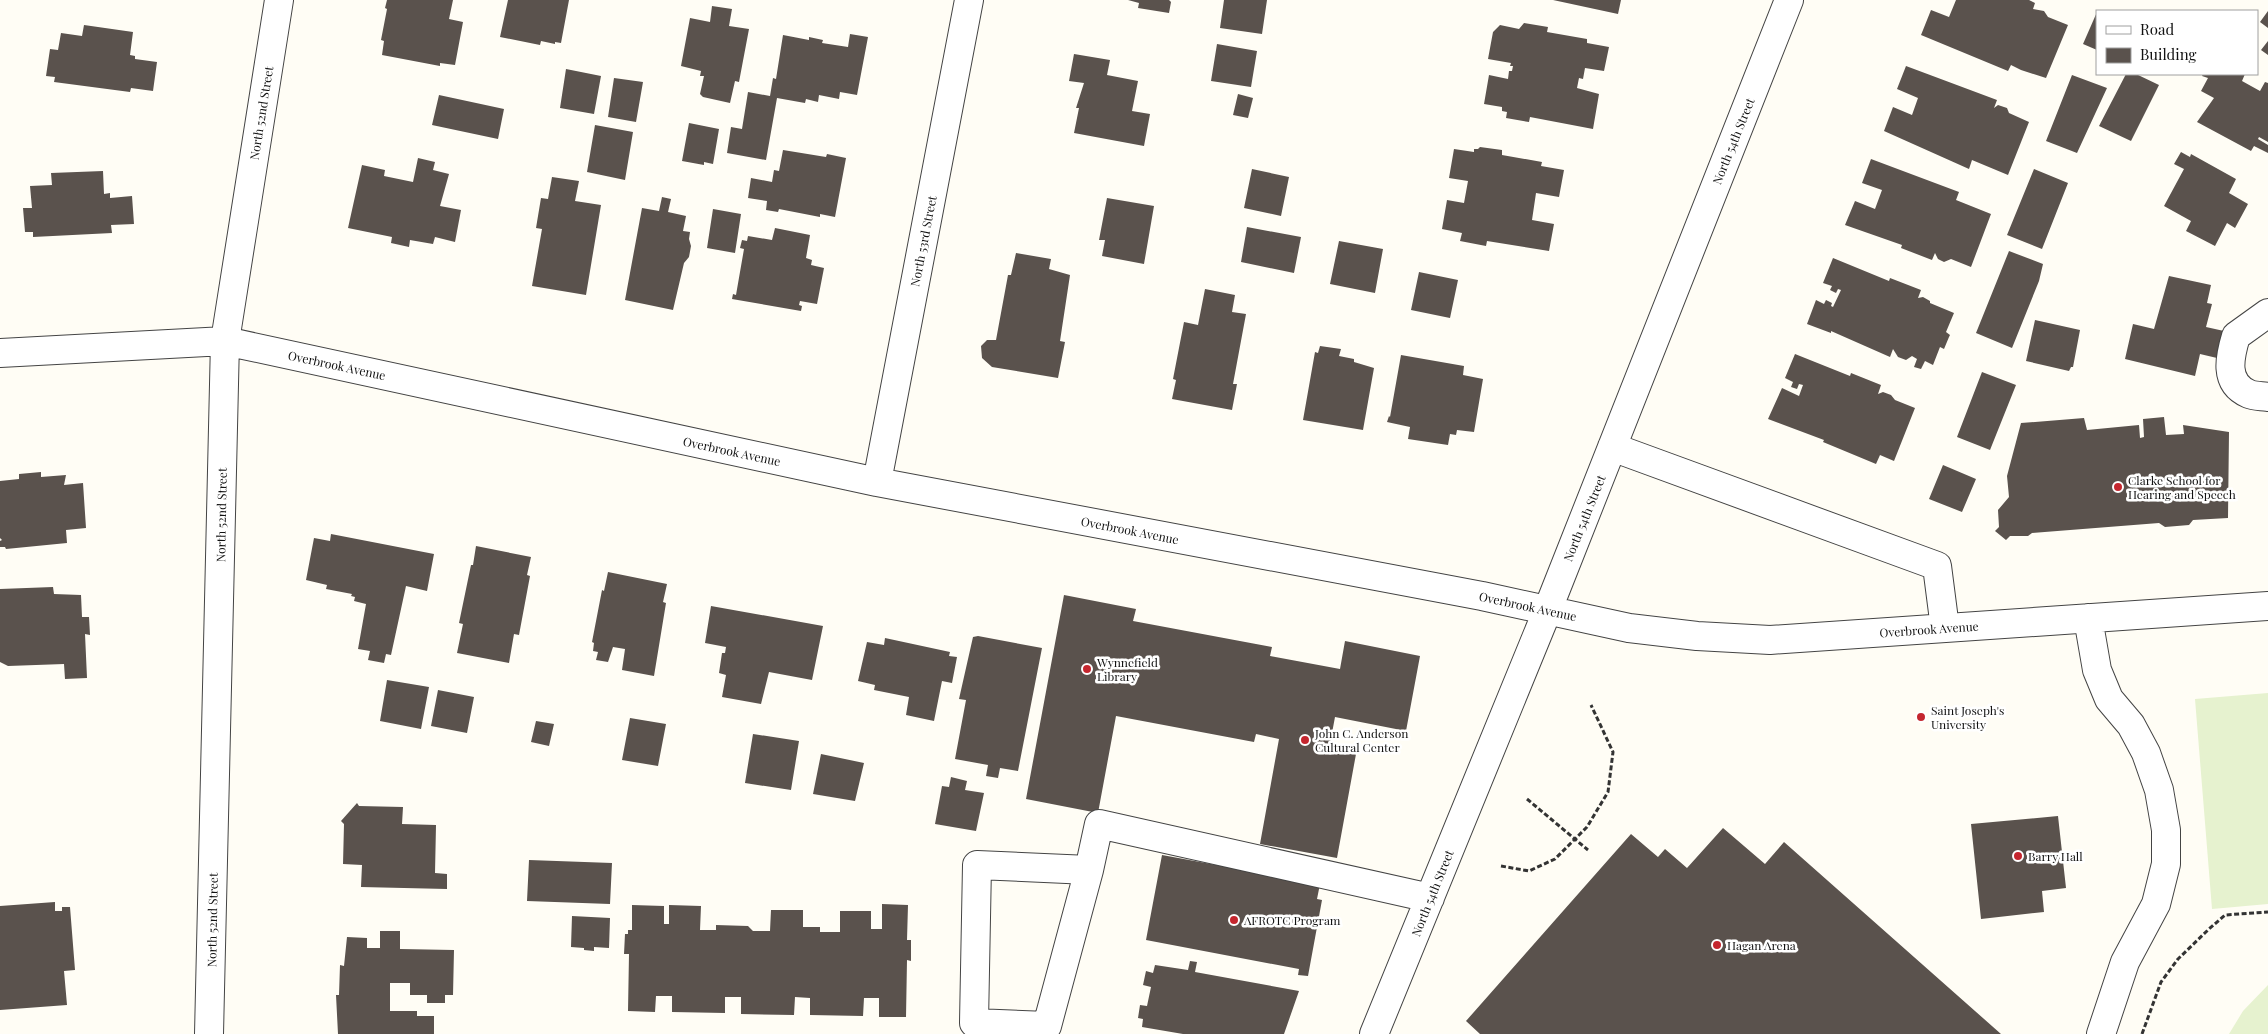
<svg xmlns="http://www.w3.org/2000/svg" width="2268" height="1034" font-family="'Playfair Display',serif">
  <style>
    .pitch { fill: #e6f2cf }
    .building { fill: #5a524d }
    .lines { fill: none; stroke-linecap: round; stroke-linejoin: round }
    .minor-casing { stroke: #444; stroke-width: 30 }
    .path { stroke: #333; stroke-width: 3; stroke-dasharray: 5 2.5; stroke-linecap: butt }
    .minor { stroke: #fff; stroke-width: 28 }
    .poi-dot { fill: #c4262e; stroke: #fff; stroke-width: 2 }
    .labels { text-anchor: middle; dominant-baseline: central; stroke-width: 5; stroke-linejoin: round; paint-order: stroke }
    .street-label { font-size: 12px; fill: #111; stroke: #fff }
    .poi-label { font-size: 12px; fill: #111; stroke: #fff; text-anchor: start }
  </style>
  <rect width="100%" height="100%" fill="#fffdf5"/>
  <path class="pitch" d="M 2268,693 L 2268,904 L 2212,909 L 2195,699 Z
    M 2268,985 L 2268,1034 L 2229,1034 L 2243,1011 Z"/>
  <path class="building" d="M 387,0 L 453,0 L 449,19 L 463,22 L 455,65 L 440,63 L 440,66 L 382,55 L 384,41 L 381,40 L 387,9 L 385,8 Z
    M 508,0 L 569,0 L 561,43 L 555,42 L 555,44 L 541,41 L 540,45 L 500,37 Z
    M 1128,0 L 1169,0 L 1171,2 L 1169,13 L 1138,8 L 1139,3 Z
    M 1224,0 L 1267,0 L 1262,34 L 1220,28 Z
    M 1553,0 L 1621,0 L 1618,14 Z
    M 1956,0 L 2029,0 L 2035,3 L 2033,9 L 2044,11 L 2048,17 L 2068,25 L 2046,78 L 2021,70 L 2011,65 L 2008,71 L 1921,35 L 1931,10 L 1949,17 Z
    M 712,6 L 732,9 L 729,26 L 749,29 L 739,82 L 735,81 L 730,103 L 703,97 L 700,94 L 704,76 L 700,76 L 701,71 L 681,66 L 690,18 L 710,22 Z
    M 2268,11 L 2268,28 L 2260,22 Z
    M 2097,12 L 2097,50 L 2083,44 Z
    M 1524,23 L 1548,27 L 1547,32 L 1587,39 L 1587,43 L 1609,47 L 1604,71 L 1585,68 L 1583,79 L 1579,78 L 1577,88 L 1599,94 L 1593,129 L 1530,117 L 1529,122 L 1506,118 L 1507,112 L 1502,111 L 1502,107 L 1484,104 L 1489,75 L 1508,79 L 1509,71 L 1512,71 L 1513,66 L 1510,66 L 1511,63 L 1488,59 L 1493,32 L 1500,25 L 1519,29 Z
    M 84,25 L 133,32 L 130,55 L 135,56 L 135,59 L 157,62 L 153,91 L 131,88 L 130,92 L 54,82 L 55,77 L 46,76 L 50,49 L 58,50 L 61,33 L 82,36 Z
    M 850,34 L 868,37 L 857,95 L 840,92 L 839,99 L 819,95 L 818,102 L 806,99 L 805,103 L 777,98 L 766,160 L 727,153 L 731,127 L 742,129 L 748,92 L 770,96 L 773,78 L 776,79 L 783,35 L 809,40 L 809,37 L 823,40 L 822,43 L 848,47 Z
    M 2268,41 L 2268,55 L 2261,50 Z
    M 1217,44 L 1257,51 L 1251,87 L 1211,81 Z
    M 1074,54 L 1110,60 L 1107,75 L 1138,81 L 1132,111 L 1150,114 L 1144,146 L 1074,133 L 1079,108 L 1076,108 L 1084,83 L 1069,81 Z
    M 1906,66 L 1997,100 L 1994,108 L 1998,105 L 2007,108 L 2009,113 L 2029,122 L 2008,175 L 1972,160 L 1969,169 L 1884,131 L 1893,107 L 1912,115 L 1918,98 L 1897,89 Z
    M 566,69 L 601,76 L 594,114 L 560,108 Z
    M 2126,74 L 2136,74 L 2159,85 L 2131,141 L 2099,126 Z
    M 2203,74 L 2245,74 L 2242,81 L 2260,91 L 2265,82 L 2268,83 L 2268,142 L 2259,137 L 2258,139 L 2268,145 L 2268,153 L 2254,146 L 2251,151 L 2197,122 L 2214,98 L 2201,91 L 2208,78 L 2202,76 Z
    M 2072,75 L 2107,88 L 2077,153 L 2046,141 Z
    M 614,78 L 643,82 L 636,122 L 608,117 Z
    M 1238,94 L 1253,98 L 1248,118 L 1233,115 Z
    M 439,95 L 504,109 L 498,139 L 432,125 Z
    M 689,123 L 719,129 L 713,164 L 704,162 L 704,165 L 682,161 Z
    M 595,125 L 633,132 L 625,180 L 587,172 Z
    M 1480,147 L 1502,150 L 1502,155 L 1542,162 L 1541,166 L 1564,170 L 1559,197 L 1536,193 L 1532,220 L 1554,224 L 1549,251 L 1487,241 L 1486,246 L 1460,241 L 1462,233 L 1442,229 L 1447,200 L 1464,203 L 1468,181 L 1449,178 L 1454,149 L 1474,152 L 1474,149 L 1478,149 Z
    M 783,150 L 826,157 L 827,154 L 846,158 L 835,217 L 820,214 L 820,217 L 779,209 L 778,212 L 766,210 L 767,201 L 748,198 L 751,178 L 772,182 L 774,170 L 779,171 Z
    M 2181,152 L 2190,157 L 2191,154 L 2236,179 L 2229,193 L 2248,204 L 2235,228 L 2227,223 L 2215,246 L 2186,231 L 2191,221 L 2164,206 L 2184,169 L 2174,164 Z
    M 418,158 L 435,162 L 433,170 L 449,174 L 440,206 L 461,210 L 455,242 L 435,237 L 433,244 L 410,240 L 409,247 L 391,243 L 392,237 L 348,228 L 362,165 L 385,170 L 384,176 L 413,182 Z
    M 1871,159 L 1959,192 L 1956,200 L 1991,214 L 1971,267 L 1951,259 L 1944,262 L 1938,259 L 1935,253 L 1932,260 L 1901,248 L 1902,245 L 1845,225 L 1855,201 L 1875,209 L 1882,190 L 1862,183 Z
    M 1252,169 L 1289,177 L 1281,216 L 1244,208 Z
    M 2034,169 L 2068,183 L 2042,249 L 2007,235 Z
    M 103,171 L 104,194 L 110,193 L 110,198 L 132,196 L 134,224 L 111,225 L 112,233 L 33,237 L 33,232 L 25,232 L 23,208 L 32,208 L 30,186 L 52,185 L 51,173 Z
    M 552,177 L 579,181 L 575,201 L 601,205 L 586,295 L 532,286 L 542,229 L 536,228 L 541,198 L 548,199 Z
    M 662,197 L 671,199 L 668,212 L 686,216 L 683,231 L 690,232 L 689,239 L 691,246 L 689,257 L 684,263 L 673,310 L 625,300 L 642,208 L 659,211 Z
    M 1107,198 L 1154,206 L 1144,264 L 1102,256 L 1105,240 L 1099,240 Z
    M 713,209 L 741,214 L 735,253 L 707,248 Z
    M 1247,227 L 1301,237 L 1294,273 L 1241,262 Z
    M 775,228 L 810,235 L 806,258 L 812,260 L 811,265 L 824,268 L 817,304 L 800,301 L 799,305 L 802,306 L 801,311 L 732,299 L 733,294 L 736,295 L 744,249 L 740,248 L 742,240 L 747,241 L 748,236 L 772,240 Z
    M 1339,241 L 1383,249 L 1375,293 L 1330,284 Z
    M 2009,251 L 2043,264 L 2039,281 L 2012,348 L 1976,333 Z
    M 1016,253 L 1051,259 L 1049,269 L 1070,275 L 1060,341 L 1065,342 L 1058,378 L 992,367 L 982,358 L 981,346 L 987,340 L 996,340 L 1008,275 L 1011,275 Z
    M 1833,258 L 1889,281 L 1890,278 L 1921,290 L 1918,298 L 1923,297 L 1930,301 L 1930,303 L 1954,313 L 1946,332 L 1950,335 L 1949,337 L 1944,349 L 1940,347 L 1933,365 L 1925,361 L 1921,369 L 1914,367 L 1917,359 L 1912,356 L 1906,360 L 1898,357 L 1893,349 L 1890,357 L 1831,331 L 1831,333 L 1807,324 L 1816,300 L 1824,304 L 1826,300 L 1832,303 L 1831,306 L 1833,307 L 1841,290 L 1838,289 L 1836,293 L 1830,290 L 1832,286 L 1823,283 Z
    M 1419,272 L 1458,280 L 1450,318 L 1411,310 Z
    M 2169,276 L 2211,285 L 2207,303 L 2212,304 L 2206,327 L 2224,331 L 2217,358 L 2200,354 L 2195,376 L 2125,359 L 2133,324 L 2154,329 Z
    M 1205,289 L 1235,295 L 1232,312 L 1246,314 L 1233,384 L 1237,384 L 1232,410 L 1172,399 L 1176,380 L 1173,379 L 1184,322 L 1198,325 Z
    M 2035,320 L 2080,330 L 2073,367 L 2071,367 L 2069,371 L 2026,361 Z
    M 1320,346 L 1341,349 L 1339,356 L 1354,359 L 1354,362 L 1374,368 L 1363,430 L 1303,420 L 1315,352 L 1318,353 Z
    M 1795,354 L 1850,376 L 1851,373 L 1881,385 L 1878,394 L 1883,392 L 1891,395 L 1895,400 L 1915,408 L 1894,461 L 1880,455 L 1876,464 L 1823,442 L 1824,440 L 1768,419 L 1782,388 L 1799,396 L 1803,385 L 1799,384 L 1797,389 L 1791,387 L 1793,382 L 1785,378 Z
    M 1401,355 L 1464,366 L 1463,375 L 1483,379 L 1474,432 L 1457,430 L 1456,435 L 1450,434 L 1448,445 L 1408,439 L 1410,427 L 1387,422 L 1389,416 L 1390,417 Z
    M 1982,372 L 2016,385 L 1990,450 L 1957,437 Z
    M 2164,417 L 2166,435 L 2184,434 L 2183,425 L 2229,432 L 2228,518 L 2193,520 L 2189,525 L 2165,527 L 2159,523 L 2032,533 L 2028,536 L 2010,536 L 2006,540 L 1995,531 L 1999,527 L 1998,510 L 2009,497 L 2007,476 L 2021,423 L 2084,418 L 2087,430 L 2139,425 L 2140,438 L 2144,437 L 2143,419 Z
    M 1943,465 L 1976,479 L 1962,512 L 1929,499 Z
    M 41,472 L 41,477 L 66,475 L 64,485 L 83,483 L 86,528 L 66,530 L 67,543 L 6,549 L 5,547 L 0,547 L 0,541 L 2,540 L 0,538 L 0,481 L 19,479 L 19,474 Z
    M 331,534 L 434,554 L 427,591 L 406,586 L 391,655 L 386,654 L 384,663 L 368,660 L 370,651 L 358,649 L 366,604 L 354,601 L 355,597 L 351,596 L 352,594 L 326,589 L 327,585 L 306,580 L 314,538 L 330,541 Z
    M 476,546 L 531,557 L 527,575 L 530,576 L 519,635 L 514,634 L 509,663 L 457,653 L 463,624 L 459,623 L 471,565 L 473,565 Z
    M 608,572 L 667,584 L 663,602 L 666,603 L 654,676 L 622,670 L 625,649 L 613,647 L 608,662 L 596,660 L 598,652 L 593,651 L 594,643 L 592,642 L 602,590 L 604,591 Z
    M 53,587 L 54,594 L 81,595 L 82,617 L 89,617 L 90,635 L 85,634 L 87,678 L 65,679 L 64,664 L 8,666 L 0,662 L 0,589 Z
    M 1064,595 L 1136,609 L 1133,621 L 1272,647 L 1270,656 L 1340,669 L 1345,641 L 1420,656 L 1406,731 L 1335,717 L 1329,749 L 1356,754 L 1337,858 L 1260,844 L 1279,739 L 1256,734 L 1254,742 L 1116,716 L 1098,813 L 1026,799 Z
    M 711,606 L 823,626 L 812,680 L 769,672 L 761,704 L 722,697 L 726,675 L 719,673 L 722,653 L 725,653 L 726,647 L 705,643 Z
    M 978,636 L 1042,648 L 1018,771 L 1000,768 L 998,778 L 986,776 L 988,765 L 955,759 L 966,700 L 959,699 L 973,637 Z
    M 885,638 L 950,652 L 949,656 L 957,657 L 952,683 L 942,681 L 934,721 L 906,715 L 909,697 L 874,690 L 875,685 L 858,681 L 867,642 L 884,645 Z
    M 387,680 L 429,687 L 421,729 L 380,721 Z
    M 438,690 L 474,697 L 467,733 L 431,726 Z
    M 630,718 L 666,724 L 658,766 L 622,760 Z
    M 536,721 L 554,724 L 549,746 L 531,742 Z
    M 753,734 L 799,741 L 791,790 L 745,783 Z
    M 821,754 L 864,763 L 855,801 L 813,794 Z
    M 951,777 L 967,781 L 965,790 L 984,793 L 976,831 L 935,824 L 942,786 L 949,787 Z
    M 357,803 L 359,806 L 403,807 L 402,824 L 436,825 L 435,873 L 447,874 L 447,889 L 361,887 L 362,865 L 343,864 L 344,824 L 341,821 Z
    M 2058,816 L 2066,888 L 2042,891 L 2044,912 L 1981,919 L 1971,824 Z
    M 1723,828 L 1765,864 L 1784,842 L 2001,1034 L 1480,1034 L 1466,1021 L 1631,834 L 1658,857 L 1665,849 L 1687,868 Z
    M 1162,855 L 1320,884 L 1317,899 L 1322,900 L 1308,976 L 1298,975 L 1299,969 L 1146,940 Z
    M 529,860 L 612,863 L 610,904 L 527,901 Z
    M 55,902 L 55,911 L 62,911 L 62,907 L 70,907 L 75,970 L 64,971 L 67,1005 L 0,1010 L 0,906 Z
    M 882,904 L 908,905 L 907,940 L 911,940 L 911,961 L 907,960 L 906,1017 L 879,1017 L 879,998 L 864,998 L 863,1016 L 810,1015 L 810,998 L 795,997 L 794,1015 L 741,1014 L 741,997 L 725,997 L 725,1013 L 672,1012 L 672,996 L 656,996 L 655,1012 L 628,1011 L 629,954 L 624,954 L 625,934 L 628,934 L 628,930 L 632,930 L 632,905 L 664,906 L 664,924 L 669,924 L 669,905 L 701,906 L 700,930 L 716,930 L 716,925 L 748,926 L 753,931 L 770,931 L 771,910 L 803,910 L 803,927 L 820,927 L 820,932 L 840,932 L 840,911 L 871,911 L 871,929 L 882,929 Z
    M 572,916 L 610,918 L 609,948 L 594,947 L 594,951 L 584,950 L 584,948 L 571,947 Z
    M 380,931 L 400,931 L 400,949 L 454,950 L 453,995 L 445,995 L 445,1003 L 427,1003 L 427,995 L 410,995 L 410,983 L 390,983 L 390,1011 L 417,1011 L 417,1016 L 434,1016 L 434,1034 L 338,1034 L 336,995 L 339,995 L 340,965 L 344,966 L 347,937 L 367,938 L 367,948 L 380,948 Z
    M 1190,961 L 1197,962 L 1195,972 L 1299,991 L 1284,1034 L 1183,1034 L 1142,1027 L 1143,1019 L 1138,1018 L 1140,1005 L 1147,1006 L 1151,987 L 1143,985 L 1146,971 L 1153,973 L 1155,965 L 1188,970 Z"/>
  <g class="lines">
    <defs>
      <path id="minor" d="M 2268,313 L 2236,336 C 2230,356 2223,383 2249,394 C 2254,396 2262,396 2268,397
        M 0,353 L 225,341 L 877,482 L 1482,596 L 1629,628 L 1697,636 L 1770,640 L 2268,606
        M 1612,447 L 1937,566 L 1945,628
        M 877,482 L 969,0
        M 2088,618 L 2097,670 L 2109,699 L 2131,725 L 2146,753 L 2159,790 L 2166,830 L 2166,864 L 2156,904 L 2125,962 L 2101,1034
        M 1089,870 L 977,865 L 974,1023 L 1047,1026 L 1089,870 L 1099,824 L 1430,898
        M 209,1034 L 225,341 L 279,0
        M 1374,1034 L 1548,609 L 1789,0"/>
    </defs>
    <use href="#minor" class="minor-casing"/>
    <path class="path" d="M 1527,799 L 1588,850
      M 1501,866 L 1529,871 L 1555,859 L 1587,827 L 1608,792 L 1613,752 L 1591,705
      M 2142,1034 L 2161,982 L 2178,959 L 2209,929 L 2225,915 L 2268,912"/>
    <use href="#minor" class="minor"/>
  </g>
  <g class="poi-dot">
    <circle cx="2118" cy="487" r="5"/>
    <circle cx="1087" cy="669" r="5"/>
    <circle cx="1921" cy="717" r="5"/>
    <circle cx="1305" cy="740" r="5"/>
    <circle cx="2018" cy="856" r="5"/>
    <circle cx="1234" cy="920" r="5"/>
    <circle cx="1717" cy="945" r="5"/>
  </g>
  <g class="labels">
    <g class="street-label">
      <text transform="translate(261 113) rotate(-81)">North 52nd Street</text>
      <text transform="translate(1733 141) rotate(-68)">North 54th Street</text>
      <text transform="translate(923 241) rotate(-79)">North 53rd Street</text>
      <text transform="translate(337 365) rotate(12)">Overbrook Avenue</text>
      <text transform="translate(732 451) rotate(12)">Overbrook Avenue</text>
      <text transform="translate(221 515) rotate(-89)">North 52nd Street</text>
      <text transform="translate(1584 518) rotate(-68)">North 54th Street</text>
      <text transform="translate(1130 530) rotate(11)">Overbrook Avenue</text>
      <text transform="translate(1528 606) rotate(12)">Overbrook Avenue</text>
      <text transform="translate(1929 629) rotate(-4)">Overbrook Avenue</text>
      <text transform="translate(1432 893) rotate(-68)">North 54th Street</text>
      <text transform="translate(212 920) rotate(-89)">North 52nd Street</text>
    </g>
    <g class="poi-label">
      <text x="2128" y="480">Clarke School for<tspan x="2128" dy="14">Hearing and Speech</tspan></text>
      <text x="1097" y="662">Wynnefield<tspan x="1097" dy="14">Library</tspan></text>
      <text x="1931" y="710">Saint Joseph's<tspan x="1931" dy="14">University</tspan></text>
      <text x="1315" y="733">John C. Anderson<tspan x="1315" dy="14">Cultural Center</tspan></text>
      <text x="2028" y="856">Barry Hall</text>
      <text x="1244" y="920">AFROTC Program</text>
      <text x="1727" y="945">Hagan Arena</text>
    </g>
  </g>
  <rect x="2096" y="10" width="162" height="65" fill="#ffffff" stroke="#a0a0a0"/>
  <rect x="2106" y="26" width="25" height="8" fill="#ffffff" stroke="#a0a0a0"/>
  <text x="2140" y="35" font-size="15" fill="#111111">Road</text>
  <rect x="2106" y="48" width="25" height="15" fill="#5a524d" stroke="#a0a0a0"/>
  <text x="2140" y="60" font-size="15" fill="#111111">Building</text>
</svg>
